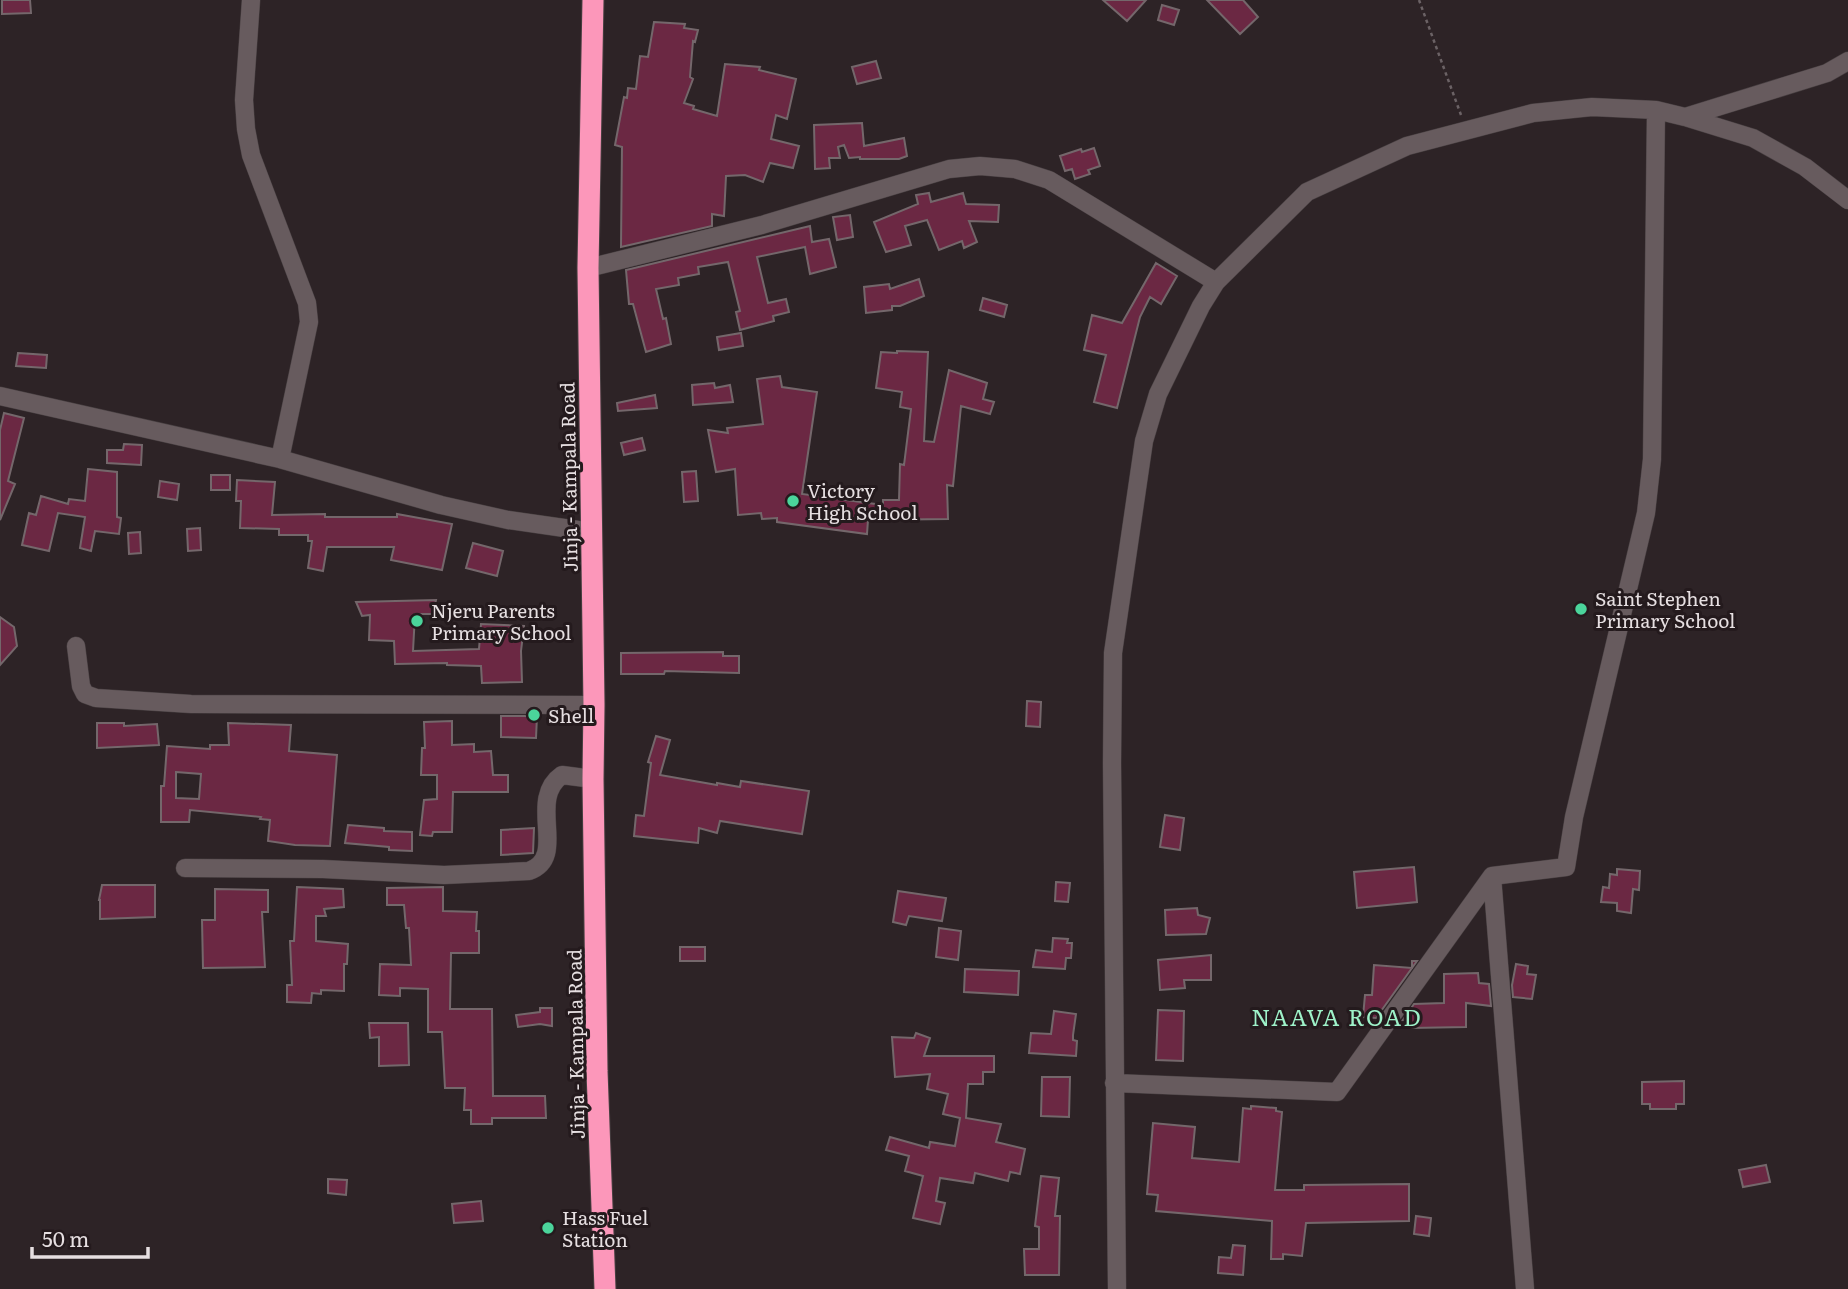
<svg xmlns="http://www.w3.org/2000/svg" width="1848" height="1289" font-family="Literata,serif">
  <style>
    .building { fill: #6b2843; stroke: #74676b; stroke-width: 2; fill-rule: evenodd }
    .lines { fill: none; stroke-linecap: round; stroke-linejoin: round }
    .street-casing { stroke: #473f41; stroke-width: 19 }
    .highway-casing { stroke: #473f41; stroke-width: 23 }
    .path { stroke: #6b6265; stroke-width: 2.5; stroke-dasharray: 3.5 3.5; stroke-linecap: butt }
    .street { stroke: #675b5e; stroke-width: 18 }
    .highway { stroke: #fc97ba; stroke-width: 21 }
    .poi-dot { fill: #4bd49b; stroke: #241a1d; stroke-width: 2.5 }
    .labels { text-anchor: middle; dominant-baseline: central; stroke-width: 6; stroke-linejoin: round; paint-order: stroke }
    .street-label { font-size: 19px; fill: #e6dfe1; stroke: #241a1d }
    .poi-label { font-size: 19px; fill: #e6dfe1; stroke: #241a1d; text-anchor: start }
    .quarter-label { font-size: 23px; letter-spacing: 2px; fill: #9ef2c9; stroke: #241a1d }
  </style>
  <rect width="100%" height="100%" fill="#2d2326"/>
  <path class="building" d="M 2,0 L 30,0 L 31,13 L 2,14 Z
    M 1103,0 L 1146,0 L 1127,21 Z
    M 1207,0 L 1243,0 L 1258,17 L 1240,34 Z
    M 1162,5 L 1179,10 L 1174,25 L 1158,20 Z
    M 654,22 L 685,24 L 684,28 L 698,30 L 695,42 L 693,41 L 690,77 L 693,79 L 684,103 L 694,106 L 693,109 L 717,116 L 725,64 L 760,67 L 759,70 L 796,79 L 787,119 L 776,115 L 771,139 L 799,146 L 793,168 L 770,163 L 763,182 L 745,175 L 726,176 L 724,216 L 712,214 L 712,226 L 621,247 L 622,147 L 615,145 L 624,97 L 627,98 L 628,88 L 636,89 L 640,56 L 648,57 Z
    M 876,61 L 881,78 L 857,84 L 852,67 Z
    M 862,123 L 864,146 L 904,138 L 907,156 L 899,159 L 860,159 L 860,157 L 849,158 L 844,145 L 838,147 L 840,158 L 829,158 L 830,168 L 815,169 L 814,125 Z
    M 1094,148 L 1100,166 L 1088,170 L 1090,174 L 1075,179 L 1072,169 L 1065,171 L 1060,156 L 1081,149 L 1082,152 Z
    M 929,193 L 931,202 L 963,193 L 966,204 L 999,205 L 998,222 L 969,221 L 977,242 L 964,248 L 962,241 L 939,250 L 927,220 L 905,226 L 911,245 L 886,252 L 874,222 L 918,204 L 916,195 Z
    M 850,215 L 853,237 L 837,240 L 833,217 Z
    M 810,226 L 812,242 L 829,239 L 836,267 L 810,274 L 805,247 L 757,257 L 768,303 L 786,299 L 789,312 L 773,316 L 774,321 L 740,330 L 736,312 L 740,311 L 728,262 L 698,267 L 699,274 L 678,278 L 679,285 L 656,289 L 663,319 L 666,318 L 671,344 L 646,352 L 633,304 L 629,304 L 626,270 Z
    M 1156,263 L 1177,276 L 1161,304 L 1150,297 L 1140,317 L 1117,408 L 1094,402 L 1106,355 L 1084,350 L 1092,315 L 1122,323 Z
    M 919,279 L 924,296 L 900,306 L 892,306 L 892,310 L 866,313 L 864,287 L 889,284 L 890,289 Z
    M 983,298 L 1007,305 L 1004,317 L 980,310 Z
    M 741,333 L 743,346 L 719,350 L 717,337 Z
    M 897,351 L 928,352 L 924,441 L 934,442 L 949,370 L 987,383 L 983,399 L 994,402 L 990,414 L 961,406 L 953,486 L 947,485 L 948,519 L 868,520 L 867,534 L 777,522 L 777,518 L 762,519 L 761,513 L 738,515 L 735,469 L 716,472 L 708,430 L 728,433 L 727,428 L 763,424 L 757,379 L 780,376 L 782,387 L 817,392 L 802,494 L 883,505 L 883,500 L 899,500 L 900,464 L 904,465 L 911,409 L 900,407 L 902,392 L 876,388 L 881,352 L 897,353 Z
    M 18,353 L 47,355 L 46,368 L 16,366 Z
    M 714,383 L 715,388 L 730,385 L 733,402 L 693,405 L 692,385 Z
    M 655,395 L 657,408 L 618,411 L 617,403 Z
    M 4,413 L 24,418 L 8,481 L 15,484 L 0,520 L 0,430 Z
    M 642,438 L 645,450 L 624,455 L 621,443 Z
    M 124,444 L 142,445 L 141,465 L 107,463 L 107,450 L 123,450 Z
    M 88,469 L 117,472 L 117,517 L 121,518 L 119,534 L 95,531 L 91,551 L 80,548 L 85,517 L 58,513 L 49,551 L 22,545 L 29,513 L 36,515 L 41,496 L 68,504 L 69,499 L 85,501 Z
    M 696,471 L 698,501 L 684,502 L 682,472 Z
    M 211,475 L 230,475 L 230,490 L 211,490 Z
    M 237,480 L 275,482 L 272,515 L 325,514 L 325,517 L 397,517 L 397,514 L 452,524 L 442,570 L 391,560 L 394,547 L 327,547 L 323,571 L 308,568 L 312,541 L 308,541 L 308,535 L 279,535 L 279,529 L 240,528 L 241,501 L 236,501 Z
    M 160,481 L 179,484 L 177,500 L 158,497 Z
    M 200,528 L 201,550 L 188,551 L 187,529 Z
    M 140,532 L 141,553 L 129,554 L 128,533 Z
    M 473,543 L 503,551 L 497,576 L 466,568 Z
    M 436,600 L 433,614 L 415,614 L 413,651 L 479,649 L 481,624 L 524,626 L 521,651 L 522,682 L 482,683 L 481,666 L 447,665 L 447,663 L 395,664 L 394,641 L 369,640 L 370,615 L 362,616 L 356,602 Z
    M 0,617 L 14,627 L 17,646 L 0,665 Z
    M 723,652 L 723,656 L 739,656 L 739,673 L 665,671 L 664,674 L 621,674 L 621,653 Z
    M 1027,701 L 1041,702 L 1040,727 L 1026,726 Z
    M 501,716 L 537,716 L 536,738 L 501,737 Z
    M 452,721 L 452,745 L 474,744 L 474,752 L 491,751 L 493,775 L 508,775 L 508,792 L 453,792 L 452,832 L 433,832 L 432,836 L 420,835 L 424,800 L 437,799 L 437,775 L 421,775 L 422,748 L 425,748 L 424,722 Z
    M 97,723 L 124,723 L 124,726 L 157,724 L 159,745 L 97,748 Z
    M 228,723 L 291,725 L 289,751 L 337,755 L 330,846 L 295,845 L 268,841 L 270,820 L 260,819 L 261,817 L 190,810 L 189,822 L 161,822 L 161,786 L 164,786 L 167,746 L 210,749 L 210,745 L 229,745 ZM 176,772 L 201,774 L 199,799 L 176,798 Z
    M 656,736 L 670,740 L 660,775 L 717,785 L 717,783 L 740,787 L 741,781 L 809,791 L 802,834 L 720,821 L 717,833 L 699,828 L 698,843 L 634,836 L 636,815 L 644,816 L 651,763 L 648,762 Z
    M 1165,815 L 1184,818 L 1180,850 L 1160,847 Z
    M 348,825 L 384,828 L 384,831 L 412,832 L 412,851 L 389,850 L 389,847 L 345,843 Z
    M 534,828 L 533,853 L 501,855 L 501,830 Z
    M 1414,867 L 1417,902 L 1357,908 L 1354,872 Z
    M 1617,869 L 1640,871 L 1639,890 L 1633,889 L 1631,913 L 1617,911 L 1617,903 L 1601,902 L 1603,887 L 1609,888 L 1610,874 L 1617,875 Z
    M 1056,882 L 1070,883 L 1068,902 L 1055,901 Z
    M 102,885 L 155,885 L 155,917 L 100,919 L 100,900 L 99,900 Z
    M 297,887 L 343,889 L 344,907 L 324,909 L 326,916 L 316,916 L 316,941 L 348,944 L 347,964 L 344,964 L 344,991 L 321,990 L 321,994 L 312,993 L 311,1003 L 287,1002 L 287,985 L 292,985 L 290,941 L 294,941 Z
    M 443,887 L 443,911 L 477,912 L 476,931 L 479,931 L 479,953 L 451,953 L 450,1009 L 492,1009 L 493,1096 L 545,1096 L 546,1118 L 492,1118 L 492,1124 L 471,1124 L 471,1110 L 464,1110 L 465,1088 L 445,1088 L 442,1032 L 428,1032 L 428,989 L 400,988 L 400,996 L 379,995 L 380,964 L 411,965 L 409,928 L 406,928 L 404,905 L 387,905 L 387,888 Z
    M 215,889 L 268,890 L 268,912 L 262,912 L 265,967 L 203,968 L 202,920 L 215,920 Z
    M 898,891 L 946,898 L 942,921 L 909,916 L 906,925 L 893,922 Z
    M 1197,908 L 1198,915 L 1210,918 L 1206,934 L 1166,935 L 1165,910 Z
    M 939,928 L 961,931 L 958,960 L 936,957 Z
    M 1053,938 L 1068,939 L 1067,943 L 1072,943 L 1071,958 L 1066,958 L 1065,969 L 1033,967 L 1036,950 L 1052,952 Z
    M 680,947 L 705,947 L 705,961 L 680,961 Z
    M 1211,955 L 1211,980 L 1184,980 L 1185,988 L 1160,990 L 1158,960 Z
    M 1412,961 L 1417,961 L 1376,1018 L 1363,1017 L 1365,995 L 1372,995 L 1374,965 L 1412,968 Z
    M 1516,964 L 1528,966 L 1527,974 L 1536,975 L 1532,999 L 1513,997 L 1512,985 Z
    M 965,969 L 1019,971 L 1018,995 L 964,992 Z
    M 1478,973 L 1479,983 L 1489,984 L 1491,1006 L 1466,1003 L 1466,1027 L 1411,1028 L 1411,1020 L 1403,1020 L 1414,1004 L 1444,1003 L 1444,974 Z
    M 540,1008 L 552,1008 L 552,1026 L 540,1024 L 518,1027 L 516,1015 L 540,1012 Z
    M 1158,1010 L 1184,1011 L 1183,1061 L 1156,1060 Z
    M 1054,1011 L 1076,1014 L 1073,1035 L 1073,1040 L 1077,1041 L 1076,1056 L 1029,1053 L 1031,1033 L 1051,1034 Z
    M 369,1023 L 408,1023 L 409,1065 L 379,1066 L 379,1037 L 370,1038 Z
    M 916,1033 L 930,1038 L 924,1056 L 994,1056 L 994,1072 L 983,1072 L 983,1084 L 968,1084 L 966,1118 L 1001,1124 L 996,1142 L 1025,1149 L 1020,1174 L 1010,1172 L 1008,1181 L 975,1173 L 973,1183 L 940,1178 L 936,1201 L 945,1203 L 940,1224 L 913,1218 L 923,1176 L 905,1171 L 909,1156 L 886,1150 L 890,1137 L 929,1148 L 930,1142 L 955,1146 L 960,1118 L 943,1114 L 948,1094 L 927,1089 L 930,1074 L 895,1077 L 892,1037 L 914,1038 Z
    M 1042,1077 L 1070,1077 L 1069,1117 L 1041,1116 Z
    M 1684,1081 L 1684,1104 L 1676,1104 L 1676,1109 L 1650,1109 L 1650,1104 L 1642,1104 L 1642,1082 Z
    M 1251,1106 L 1276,1108 L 1276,1111 L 1282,1112 L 1275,1190 L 1304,1190 L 1304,1185 L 1409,1184 L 1409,1221 L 1306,1223 L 1302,1256 L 1283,1254 L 1283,1259 L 1271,1259 L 1272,1221 L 1156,1211 L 1158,1195 L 1147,1194 L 1153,1123 L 1195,1127 L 1192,1158 L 1239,1162 L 1243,1108 L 1251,1109 Z
    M 1766,1165 L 1770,1182 L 1743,1187 L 1739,1170 Z
    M 1041,1176 L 1059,1178 L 1055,1216 L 1060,1216 L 1059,1275 L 1025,1275 L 1024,1249 L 1039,1249 L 1039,1227 L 1035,1226 Z
    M 328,1179 L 347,1180 L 346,1195 L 328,1193 Z
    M 481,1201 L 483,1221 L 454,1223 L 452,1204 Z
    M 1416,1216 L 1431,1218 L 1429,1236 L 1414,1234 Z
    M 1233,1245 L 1245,1246 L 1243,1275 L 1218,1273 L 1219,1257 L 1231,1258 Z"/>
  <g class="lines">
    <defs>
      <path id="street" d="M 1685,117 L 1827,73 L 1848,61
        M 588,268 L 762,225 L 949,169 L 980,166 L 1015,169 L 1049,180 L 1216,282
        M 0,396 L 280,459 L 309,322 L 307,303 L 251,155 L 246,129 L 244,100 L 251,0
        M 280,459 L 441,505 L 508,520 L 592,532
        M 76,646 L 81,686 L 85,694 L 96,698 L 191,704 L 594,705
        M 185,868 L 323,869 L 444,875 L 529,871 C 569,857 526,800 562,775 L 593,779
        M 1114,1083 L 1337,1092 L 1492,876
        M 1117,1289 L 1112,763 L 1113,653 L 1144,441 L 1158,394 L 1201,306 L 1216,282 L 1307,192 L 1407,146 L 1533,113 L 1592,107 L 1656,110 L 1685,117 L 1753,138 L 1805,167 L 1848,200
        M 1525,1289 L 1492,876 L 1566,867 L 1574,817 L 1646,513 L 1652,459 L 1656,110"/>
      <path id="highway" d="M 593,0 L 588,268 L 594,705 L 593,779 L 597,1071 L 605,1289"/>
    </defs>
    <use href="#street" class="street-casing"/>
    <use href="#highway" class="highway-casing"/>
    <path class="path" d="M 1419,0 L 1461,115"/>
    <use href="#street" class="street"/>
    <use href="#highway" class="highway"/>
  </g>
  <g class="poi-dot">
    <circle cx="793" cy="501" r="7"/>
    <circle cx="1581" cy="609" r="7"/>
    <circle cx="417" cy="621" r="7"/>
    <circle cx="534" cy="715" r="7"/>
    <circle cx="548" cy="1228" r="7"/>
  </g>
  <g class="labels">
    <g class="street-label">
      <text transform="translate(568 477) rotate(-91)">Jinja - Kampala Road</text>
      <text transform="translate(575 1044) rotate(-91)">Jinja - Kampala Road</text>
    </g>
    <g class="poi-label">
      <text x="807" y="490">Victory<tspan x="807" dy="22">High School</tspan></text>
      <text x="1595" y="598">Saint Stephen<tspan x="1595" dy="22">Primary School</tspan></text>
      <text x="431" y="610">Njeru Parents<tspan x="431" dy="22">Primary School</tspan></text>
      <text x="548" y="715">Shell</text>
      <text x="562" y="1217">Hass Fuel<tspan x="562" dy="22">Station</tspan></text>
    </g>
    <g class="quarter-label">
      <text x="1337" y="1016">NAAVA ROAD</text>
    </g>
  </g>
  <path d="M32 1247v10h116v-10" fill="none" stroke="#e6dfe1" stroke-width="3.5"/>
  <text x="42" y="1247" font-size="21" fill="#e6dfe1" stroke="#241a1d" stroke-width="5" paint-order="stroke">50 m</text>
</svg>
